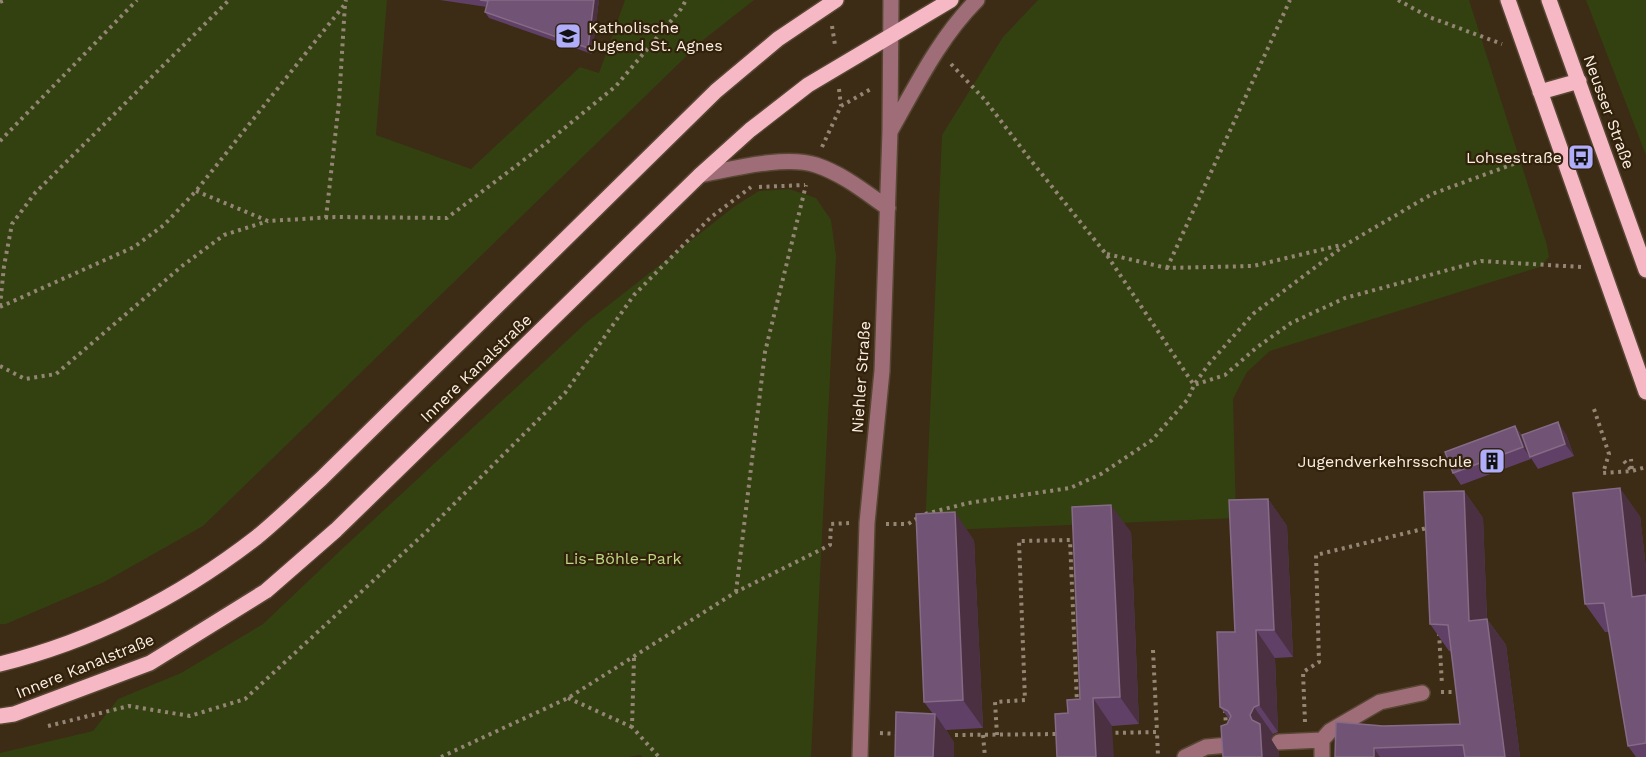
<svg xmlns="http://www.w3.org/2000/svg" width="1646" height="757" font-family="'Work Sans',sans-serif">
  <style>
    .green { fill: #334110 }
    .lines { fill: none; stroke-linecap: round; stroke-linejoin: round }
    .minor-casing { stroke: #574632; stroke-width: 18 }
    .major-casing { stroke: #574632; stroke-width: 18 }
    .path { stroke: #948674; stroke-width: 4; stroke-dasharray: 3 4.5; stroke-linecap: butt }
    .minor { stroke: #9e6d77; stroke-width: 15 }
    .major { stroke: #f6b8c4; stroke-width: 15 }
    .wall { fill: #614068 }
    .shaded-wall { fill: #4b3041 }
    .building { fill: #715375; stroke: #866b86; stroke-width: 1.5 }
    .labels { text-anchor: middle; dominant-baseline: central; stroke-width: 4.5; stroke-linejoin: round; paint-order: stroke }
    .poi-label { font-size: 16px; fill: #faefe2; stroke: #32210b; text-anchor: end }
    .street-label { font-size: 16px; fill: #faefe2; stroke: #32210b }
    .park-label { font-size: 16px; fill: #bdd985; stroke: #32210b }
  </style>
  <rect width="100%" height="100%" fill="#3c2b15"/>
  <path class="green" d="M 0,0 L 387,0 L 376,135 L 471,169 L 580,67 L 599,73 L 625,0 L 754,0 L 702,41 L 203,526 L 104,582 L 6,624 L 0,624 Z
    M 1038,0 L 1469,0 L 1547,245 L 1549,257 L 1540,267 L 1270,351 L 1247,372 L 1233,399 L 1236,518 L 925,531 L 942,135 L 1003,37 Z
    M 1586,0 L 1646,0 L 1646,155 Z
    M 789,189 L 816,198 L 831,220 L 836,256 L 811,757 L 643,757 L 640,755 L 628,757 L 0,757 L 0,753 L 93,731 L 118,699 L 181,673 L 263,624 L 342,549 L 587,322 L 735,206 L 759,191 Z"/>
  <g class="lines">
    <defs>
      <path id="minor" d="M 891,130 C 917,84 940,37 977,0
        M 700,175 C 732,169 785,155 816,165 C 843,174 865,192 888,208
        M 1279,742 L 1322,740
        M 860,757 L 867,523 L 882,371 L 890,131 L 891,0
        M 1185,757 L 1206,747 L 1240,744
        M 1322,757 L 1322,740 L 1330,731 L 1380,702 L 1422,693"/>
      <path id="major" d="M 1508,0 L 1646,392
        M 1549,0 L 1646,270
        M 1540,92 L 1579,81
        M 0,664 C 93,641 181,596 257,537 C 279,519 300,498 321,479 L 716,91 L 778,39 L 836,0
        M 0,716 L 14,714 L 150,663 L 266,591 L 336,530 L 700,175 L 750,130 L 808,85 L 951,0"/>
    </defs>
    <use href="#minor" class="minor-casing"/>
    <use href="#major" class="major-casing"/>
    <path class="path" d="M 1398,0 L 1429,17 L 1502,44
      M 0,2 L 5,0
      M 832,26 L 835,45
      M 951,64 L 985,100 L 1029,158 L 1106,254 L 1194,385 L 1225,375 L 1256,348 L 1291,323 L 1345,298 L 1481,261 L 1581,267
      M 839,89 L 841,106
      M 0,141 L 137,0
      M 822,147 L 841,106 L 871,89
      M 759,187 L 805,185
      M 196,191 L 268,221 L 335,217 L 447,218 L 545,144 L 616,86 L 681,9 L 686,0
      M 326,218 L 339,102 L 345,4
      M 1107,254 L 1167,268 L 1253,266 L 1341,245
      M 1167,268 L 1290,0
      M 0,306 L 4,266 L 12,224 L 35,193 L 229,0
      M 0,307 L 134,247 L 164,225 L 196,191 L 345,4 L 346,0
      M 0,366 L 25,379 L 56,374 L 182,266 L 224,235 L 268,221
      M 1594,409 L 1609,454 L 1603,473 L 1632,471 L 1646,467
      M 1624,461 L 1632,471 L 1631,459
      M 925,514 L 968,503 L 1070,488 L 1101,474 L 1152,440 L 1188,399 L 1194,385 L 1208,365 L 1253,314 L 1345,245 L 1432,194 L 1527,159
      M 886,524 L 908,524 L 919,517
      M 736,592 L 765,352 L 806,185
      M 1439,633 L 1442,685
      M 1153,650 L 1157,732
      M 634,658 L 632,727 L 659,757
      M 1441,692 L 1460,692
      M 568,698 L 632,727
      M 1225,710 L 1226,726
      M 1305,722 L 1303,672 L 1319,662 L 1316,555 L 1431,527
      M 48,726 L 129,706 L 190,716 L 245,699 L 425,533 L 565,393 L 634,295 L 710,218 L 751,187
      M 880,733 L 899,734
      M 1108,733 L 1157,732 L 1158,757
      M 955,735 L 1059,734
      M 983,735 L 985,757
      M 997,735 L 995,702 L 1025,700 L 1019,541 L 1070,540 L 1077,703
      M 441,757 L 568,698 L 736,592 L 830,545 L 831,524 L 849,523"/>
    <use href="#minor" class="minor"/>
    <use href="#major" class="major"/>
  </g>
  <path class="wall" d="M 440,0 L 599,0 L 592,54 L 489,18 L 485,12 L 487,7 Z
    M 1515,426 L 1523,437 L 1566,434 L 1574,456 L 1538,469 L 1531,458 L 1531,459 L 1461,485 L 1453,473 Z
    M 1464,491 L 1483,518 L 1487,619 L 1506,645 L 1520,757 L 1335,757 L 1383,726 L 1460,724 L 1452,651 L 1449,651 L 1430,624 Z
    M 1268,499 L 1287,526 L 1293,657 L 1275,658 L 1278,732 L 1273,734 L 1271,739 L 1279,752 L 1227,724 L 1229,719 L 1220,707 L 1235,632 Z
    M 1640,516 L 1646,568 L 1646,757 L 1636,757 L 1628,746 L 1609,632 L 1605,632 L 1585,604 Z
    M 1131,532 L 1139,724 L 1112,726 L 1068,713 L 1080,699 Z
    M 974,540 L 983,728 L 946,730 L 954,742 L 924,702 Z"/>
  <path class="shaded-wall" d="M 594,0 L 599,0 L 592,54 L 588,48 Z
    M 1558,422 L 1566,434 L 1574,456 L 1565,444 Z
    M 1515,426 L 1523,438 L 1531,459 L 1523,447 Z
    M 1620,488 L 1640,516 L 1646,568 L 1646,617 L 1632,597 Z
    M 1464,491 L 1483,518 L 1488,647 L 1469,621 Z
    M 1268,499 L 1287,526 L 1293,657 L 1274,630 Z
    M 1111,505 L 1131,532 L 1139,724 L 1120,697 Z
    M 955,512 L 974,540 L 983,728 L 963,700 Z
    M 1487,619 L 1506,645 L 1520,757 L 1505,757 Z
    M 1256,630 L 1275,658 L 1278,732 L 1259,705 Z
    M 1093,698 L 1112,726 L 1114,757 L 1096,757 Z
    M 1254,707 L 1273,734 L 1271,739 L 1279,752 L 1279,757 L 1262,757 L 1250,715 Z
    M 935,714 L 954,742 L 954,757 L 933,757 Z
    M 1374,748 L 1380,757 L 1374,757 Z"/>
  <path class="building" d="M 480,0 L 594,0 L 588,48 L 485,12 L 488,1 Z
    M 1558,422 L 1565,444 L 1530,457 L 1522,435 Z
    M 1515,426 L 1523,447 L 1453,473 L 1445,452 Z
    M 1620,488 L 1632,597 L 1646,595 L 1646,743 L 1628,746 L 1604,603 L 1585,604 L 1573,493 Z
    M 1464,491 L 1469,621 L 1487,619 L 1505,757 L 1465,757 L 1463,745 L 1374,748 L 1374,757 L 1335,757 L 1336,722 L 1383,726 L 1460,724 L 1448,625 L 1430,624 L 1424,492 Z
    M 1268,499 L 1274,630 L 1256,630 L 1259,705 L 1254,707 L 1250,715 L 1252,720 L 1260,724 L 1262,757 L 1223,757 L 1221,726 L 1227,724 L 1231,716 L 1228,711 L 1220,707 L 1217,632 L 1235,632 L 1229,500 Z
    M 1111,505 L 1120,697 L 1093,698 L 1096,757 L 1057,757 L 1055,714 L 1068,713 L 1067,700 L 1080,699 L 1072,507 Z
    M 955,512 L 963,700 L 924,702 L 916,514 Z
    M 896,712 L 935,714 L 933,757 L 895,757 Z"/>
  <defs>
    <symbol id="school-square" viewBox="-11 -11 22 22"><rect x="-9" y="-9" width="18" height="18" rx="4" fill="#b0aefa" stroke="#32210b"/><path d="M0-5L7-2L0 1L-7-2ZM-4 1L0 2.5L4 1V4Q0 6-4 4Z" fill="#111"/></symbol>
    <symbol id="bus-square" viewBox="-11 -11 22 22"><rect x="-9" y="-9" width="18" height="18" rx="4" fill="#b0aefa" stroke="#32210b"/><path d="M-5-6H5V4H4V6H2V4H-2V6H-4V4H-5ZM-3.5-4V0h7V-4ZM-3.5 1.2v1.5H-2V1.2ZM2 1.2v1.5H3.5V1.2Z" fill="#111"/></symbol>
    <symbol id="building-square" viewBox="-11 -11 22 22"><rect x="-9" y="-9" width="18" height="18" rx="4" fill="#b0aefa" stroke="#32210b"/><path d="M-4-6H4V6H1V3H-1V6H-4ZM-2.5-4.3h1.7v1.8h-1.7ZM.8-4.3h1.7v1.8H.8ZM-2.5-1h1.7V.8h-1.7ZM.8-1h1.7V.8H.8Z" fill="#111"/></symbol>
  </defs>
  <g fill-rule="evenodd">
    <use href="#school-square" x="553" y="21" width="30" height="30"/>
    <use href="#bus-square" x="1566" y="142" width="30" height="30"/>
    <use href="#building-square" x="1477" y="446" width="30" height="30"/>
  </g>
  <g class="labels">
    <g class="poi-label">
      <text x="588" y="27" text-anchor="start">Katholische<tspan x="588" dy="18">Jugend St. Agnes</tspan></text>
      <text x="1562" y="157">Lohsestraße</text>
      <text x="1472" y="461">Jugendverkehrsschule</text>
    </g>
    <g class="street-label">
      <text transform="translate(1609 112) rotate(70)">Neusser Straße</text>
      <text transform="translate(476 368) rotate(-44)">Innere Kanalstraße</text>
      <text transform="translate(861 377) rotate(-86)">Niehler Straße</text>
      <text transform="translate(85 666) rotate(-22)">Innere Kanalstraße</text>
    </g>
    <g class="park-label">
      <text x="623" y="558">Lis-Böhle-Park</text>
    </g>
  </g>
</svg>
